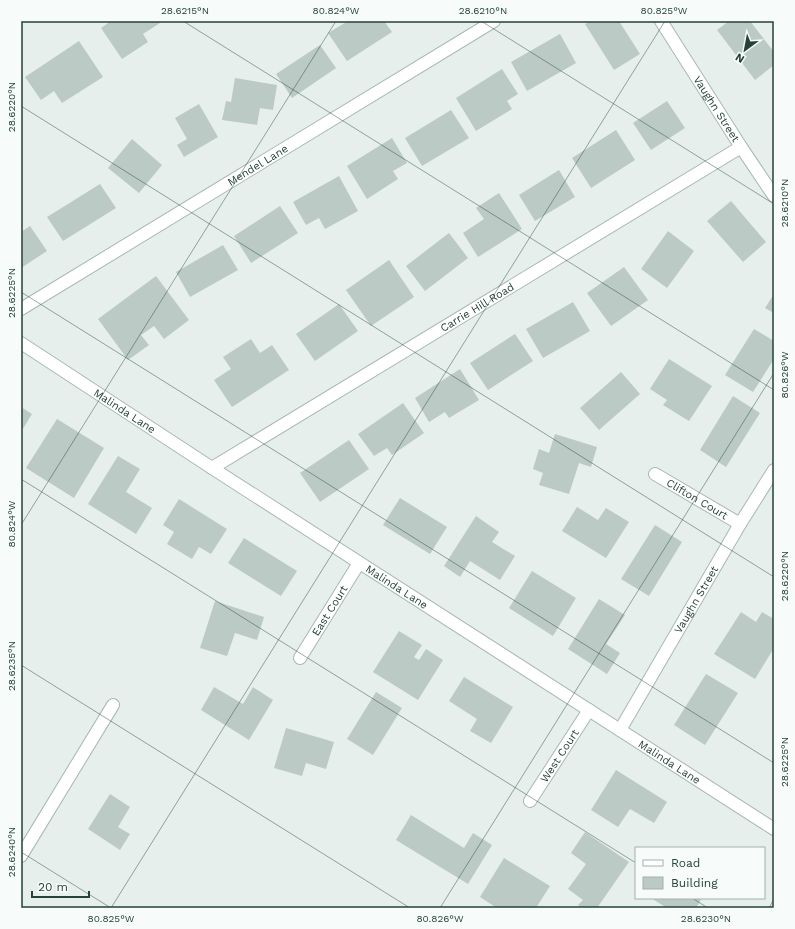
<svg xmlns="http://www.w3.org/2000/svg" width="795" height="929" font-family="'Work Sans',sans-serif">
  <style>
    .building { fill: #bbcac4 }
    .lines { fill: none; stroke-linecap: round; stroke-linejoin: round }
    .minor-casing { stroke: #a8b8b2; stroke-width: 14 }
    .minor { stroke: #fff; stroke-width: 12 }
    .ticks { fill: none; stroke: #24423a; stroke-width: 1; stroke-opacity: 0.45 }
    .labels { text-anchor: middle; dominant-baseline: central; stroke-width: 4; stroke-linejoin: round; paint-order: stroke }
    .street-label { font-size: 11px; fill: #24423a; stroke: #f7fbf9 }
    .neatline { fill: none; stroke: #24423a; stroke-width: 1.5 }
    .ticks-label { font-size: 10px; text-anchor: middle; fill: #24423a }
  </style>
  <rect width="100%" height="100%" fill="#e6efeb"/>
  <path class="building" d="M 111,21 L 163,21 L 143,34 L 148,42 L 122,59 L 101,28 Z
    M 348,21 L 384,21 L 392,32 L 347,61 L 328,33 Z
    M 591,21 L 619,21 L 640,54 L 614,70 L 585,24 Z
    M 729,21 L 750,21 L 774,52 L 774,65 L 755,80 L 717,30 Z
    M 560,34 L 576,63 L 527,91 L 511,62 Z
    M 79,41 L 103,77 L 62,103 L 54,91 L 41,100 L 25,77 Z
    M 320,45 L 336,68 L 292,98 L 276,74 Z
    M 502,69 L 518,94 L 507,101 L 512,109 L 476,131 L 456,98 Z
    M 235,78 L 277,85 L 273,110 L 260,108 L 257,125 L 222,120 L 226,101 L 231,102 Z
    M 667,101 L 685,128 L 651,150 L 633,123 Z
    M 199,104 L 218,137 L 184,157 L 177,145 L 187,139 L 175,118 Z
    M 451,110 L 469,138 L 422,166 L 405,138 Z
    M 616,130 L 635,160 L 591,188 L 572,158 Z
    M 392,138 L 407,163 L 393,171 L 398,179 L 367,199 L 347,166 Z
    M 132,139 L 162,165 L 139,193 L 108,168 Z
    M 559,170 L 575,197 L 535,221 L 519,195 Z
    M 339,176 L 358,211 L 325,229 L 319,218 L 306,225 L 293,202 Z
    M 100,184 L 116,208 L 63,241 L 47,217 Z
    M 499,193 L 522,229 L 478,257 L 463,233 L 484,219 L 476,208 Z
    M 731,201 L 766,242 L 743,262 L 707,221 Z
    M 280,206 L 298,233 L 251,263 L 234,236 Z
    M 30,226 L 47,251 L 21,268 L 21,232 Z
    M 668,231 L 694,251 L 667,288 L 641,269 Z
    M 449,233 L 468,258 L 425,291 L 406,266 Z
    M 223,245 L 238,270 L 190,297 L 176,272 Z
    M 389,260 L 414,297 L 371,326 L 346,290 Z
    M 624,267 L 648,300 L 611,326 L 587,293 Z
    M 156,276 L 189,320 L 164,339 L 154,326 L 141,335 L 149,345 L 128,360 L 98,319 Z
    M 774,294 L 774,313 L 765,308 Z
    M 573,302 L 590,331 L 543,358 L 526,329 Z
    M 339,304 L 358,331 L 315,361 L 296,334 Z
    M 754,329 L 774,341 L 774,359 L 753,392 L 725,375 Z
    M 515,334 L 533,361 L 488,390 L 470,363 Z
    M 251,339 L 260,353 L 272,345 L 289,370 L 232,407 L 214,380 L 231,369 L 223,357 Z
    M 669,359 L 712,386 L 689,421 L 663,405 L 667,400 L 650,389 Z
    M 460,369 L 479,400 L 449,418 L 445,412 L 429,422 L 415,398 Z
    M 621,372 L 640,394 L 599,430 L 580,408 Z
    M 733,396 L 760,413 L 726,467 L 700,450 Z
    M 403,403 L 424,433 L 392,455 L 387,448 L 374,456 L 358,434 Z
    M 21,407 L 32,414 L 21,432 Z
    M 57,419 L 104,448 L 74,498 L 26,468 Z
    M 555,434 L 597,447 L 591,467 L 579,463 L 569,494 L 539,485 L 543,473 L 533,469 L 539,449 L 549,453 Z
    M 349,440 L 369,469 L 320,502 L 300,473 Z
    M 118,456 L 140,469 L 126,492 L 152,508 L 136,534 L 88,504 Z
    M 400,498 L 447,527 L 430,554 L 383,525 Z
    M 179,499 L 227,529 L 211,554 L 199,547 L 192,559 L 167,544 L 174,532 L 163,525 Z
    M 577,507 L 598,520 L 606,508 L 629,522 L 606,558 L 562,531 Z
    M 476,516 L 499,532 L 492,542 L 515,556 L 500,580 L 470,561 L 460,577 L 444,566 Z
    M 655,525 L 682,542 L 649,596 L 621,579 Z
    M 244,538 L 297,571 L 281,596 L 228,563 Z
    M 532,571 L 576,598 L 553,636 L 509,608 Z
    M 599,599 L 625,615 L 606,644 L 620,653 L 607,674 L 568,649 Z
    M 215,601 L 264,617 L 257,640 L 235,633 L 227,656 L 200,648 Z
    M 741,612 L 756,622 L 762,612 L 774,619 L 774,648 L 755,679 L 714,654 Z
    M 399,631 L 422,645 L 414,657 L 419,660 L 426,649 L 443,660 L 418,700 L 373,672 Z
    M 706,674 L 738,693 L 705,745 L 674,725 Z
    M 464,677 L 513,707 L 491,743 L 470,731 L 477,719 L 449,701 Z
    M 214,687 L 243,704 L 253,687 L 273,700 L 249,740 L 201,710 Z
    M 376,692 L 402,708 L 373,755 L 347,739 Z
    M 286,728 L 334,742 L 326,769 L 306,763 L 302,776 L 274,768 Z
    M 616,770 L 667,802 L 654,823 L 630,809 L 618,827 L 591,810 Z
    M 110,794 L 130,807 L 118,827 L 130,834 L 120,850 L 88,829 Z
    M 411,815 L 464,848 L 473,833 L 492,845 L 468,884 L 396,840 Z
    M 585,832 L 629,862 L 597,908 L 582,908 L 578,905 L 583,900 L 568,889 L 586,864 L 571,853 Z
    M 504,858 L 550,886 L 536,908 L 497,908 L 480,897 Z
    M 651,898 L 702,898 L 696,908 L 667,908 Z"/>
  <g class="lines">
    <defs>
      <g id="minor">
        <path id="s1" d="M 661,21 L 741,147 L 774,196"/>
        <path id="s2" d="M 21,309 L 494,21"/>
        <path id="s3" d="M 21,343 L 212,468 L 774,829"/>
        <path id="s4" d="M 212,468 L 741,147"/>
        <path id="s5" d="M 655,474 L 740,524"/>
        <path id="s6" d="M 300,658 L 359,563"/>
        <path id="s7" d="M 620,730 L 740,524 L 774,470"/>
        <path id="s8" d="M 530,801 L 589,710"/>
        <path d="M 21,856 L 113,705"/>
      </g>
    </defs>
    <use href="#minor" class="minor-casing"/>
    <use href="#minor" class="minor"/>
  </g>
  <path class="ticks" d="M 183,21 L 774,390M 481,21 L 774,204M 21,106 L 774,577M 21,292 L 774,763M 21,479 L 636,863M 21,525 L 336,21M 21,665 L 410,908M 21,852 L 111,908M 692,898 L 708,908M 111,908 L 665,21M 440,908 L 774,373M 769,908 L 774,899"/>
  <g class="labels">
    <g class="street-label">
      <text stroke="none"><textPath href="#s1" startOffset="104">Vaughn Street</textPath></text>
      <text stroke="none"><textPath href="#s2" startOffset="277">Mendel Lane</textPath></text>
      <text stroke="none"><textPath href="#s4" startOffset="310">Carrie Hill Road</textPath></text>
      <text stroke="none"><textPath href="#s3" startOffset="124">Malinda Lane</textPath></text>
      <text stroke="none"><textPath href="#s5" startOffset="49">Clifton Court</textPath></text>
      <text stroke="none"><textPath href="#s3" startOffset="448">Malinda Lane</textPath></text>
      <text stroke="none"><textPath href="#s7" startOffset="151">Vaughn Street</textPath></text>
      <text stroke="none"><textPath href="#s6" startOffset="56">East Court</textPath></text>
      <text stroke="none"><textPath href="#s8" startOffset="54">West Court</textPath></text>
      <text stroke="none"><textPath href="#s3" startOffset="772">Malinda Lane</textPath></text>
    </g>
  </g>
  <rect width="795" height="929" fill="none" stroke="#f7fbf9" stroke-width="44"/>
  <rect x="635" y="847" width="130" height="52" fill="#f7fbf9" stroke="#a3b1ad"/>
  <rect x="643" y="860" width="20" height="6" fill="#ffffff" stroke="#a3b1ad"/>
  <text x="671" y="867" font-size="12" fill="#24423a">Road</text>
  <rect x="643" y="877" width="20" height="12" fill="#bbcac4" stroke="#a3b1ad"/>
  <text x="671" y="887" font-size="12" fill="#24423a">Building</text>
  <g transform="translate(745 50) rotate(212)" stroke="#f7fbf9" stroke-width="3" paint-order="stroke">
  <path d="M0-3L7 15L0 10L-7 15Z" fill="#24423a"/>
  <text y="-6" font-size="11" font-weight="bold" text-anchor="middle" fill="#24423a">N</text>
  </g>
  <path d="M32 891v6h57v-6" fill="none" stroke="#24423a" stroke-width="2"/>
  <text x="38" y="891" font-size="12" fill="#24423a" stroke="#f7fbf9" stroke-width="3" paint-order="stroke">20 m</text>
  <rect x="22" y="22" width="751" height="885" class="neatline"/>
  <g class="ticks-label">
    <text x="185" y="14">28.6215°N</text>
    <text x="336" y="14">80.824°W</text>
    <text x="483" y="14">28.6210°N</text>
    <text x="664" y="14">80.825°W</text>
    <text transform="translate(11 107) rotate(-90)" y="4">28.6220°N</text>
    <text transform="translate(784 203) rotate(-90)" y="4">28.6210°N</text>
    <text transform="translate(11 293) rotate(-90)" y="4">28.6225°N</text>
    <text transform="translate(784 375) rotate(-90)" y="4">80.826°W</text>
    <text transform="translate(11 524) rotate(-90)" y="4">80.824°W</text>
    <text transform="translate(784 576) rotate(-90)" y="4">28.6220°N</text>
    <text transform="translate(11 666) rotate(-90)" y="4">28.6235°N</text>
    <text transform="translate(784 762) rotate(-90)" y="4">28.6225°N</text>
    <text transform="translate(11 852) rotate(-90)" y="4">28.6240°N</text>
    <text x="111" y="922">80.825°W</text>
    <text x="440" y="922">80.826°W</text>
    <text x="706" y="922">28.6230°N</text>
  </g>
</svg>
